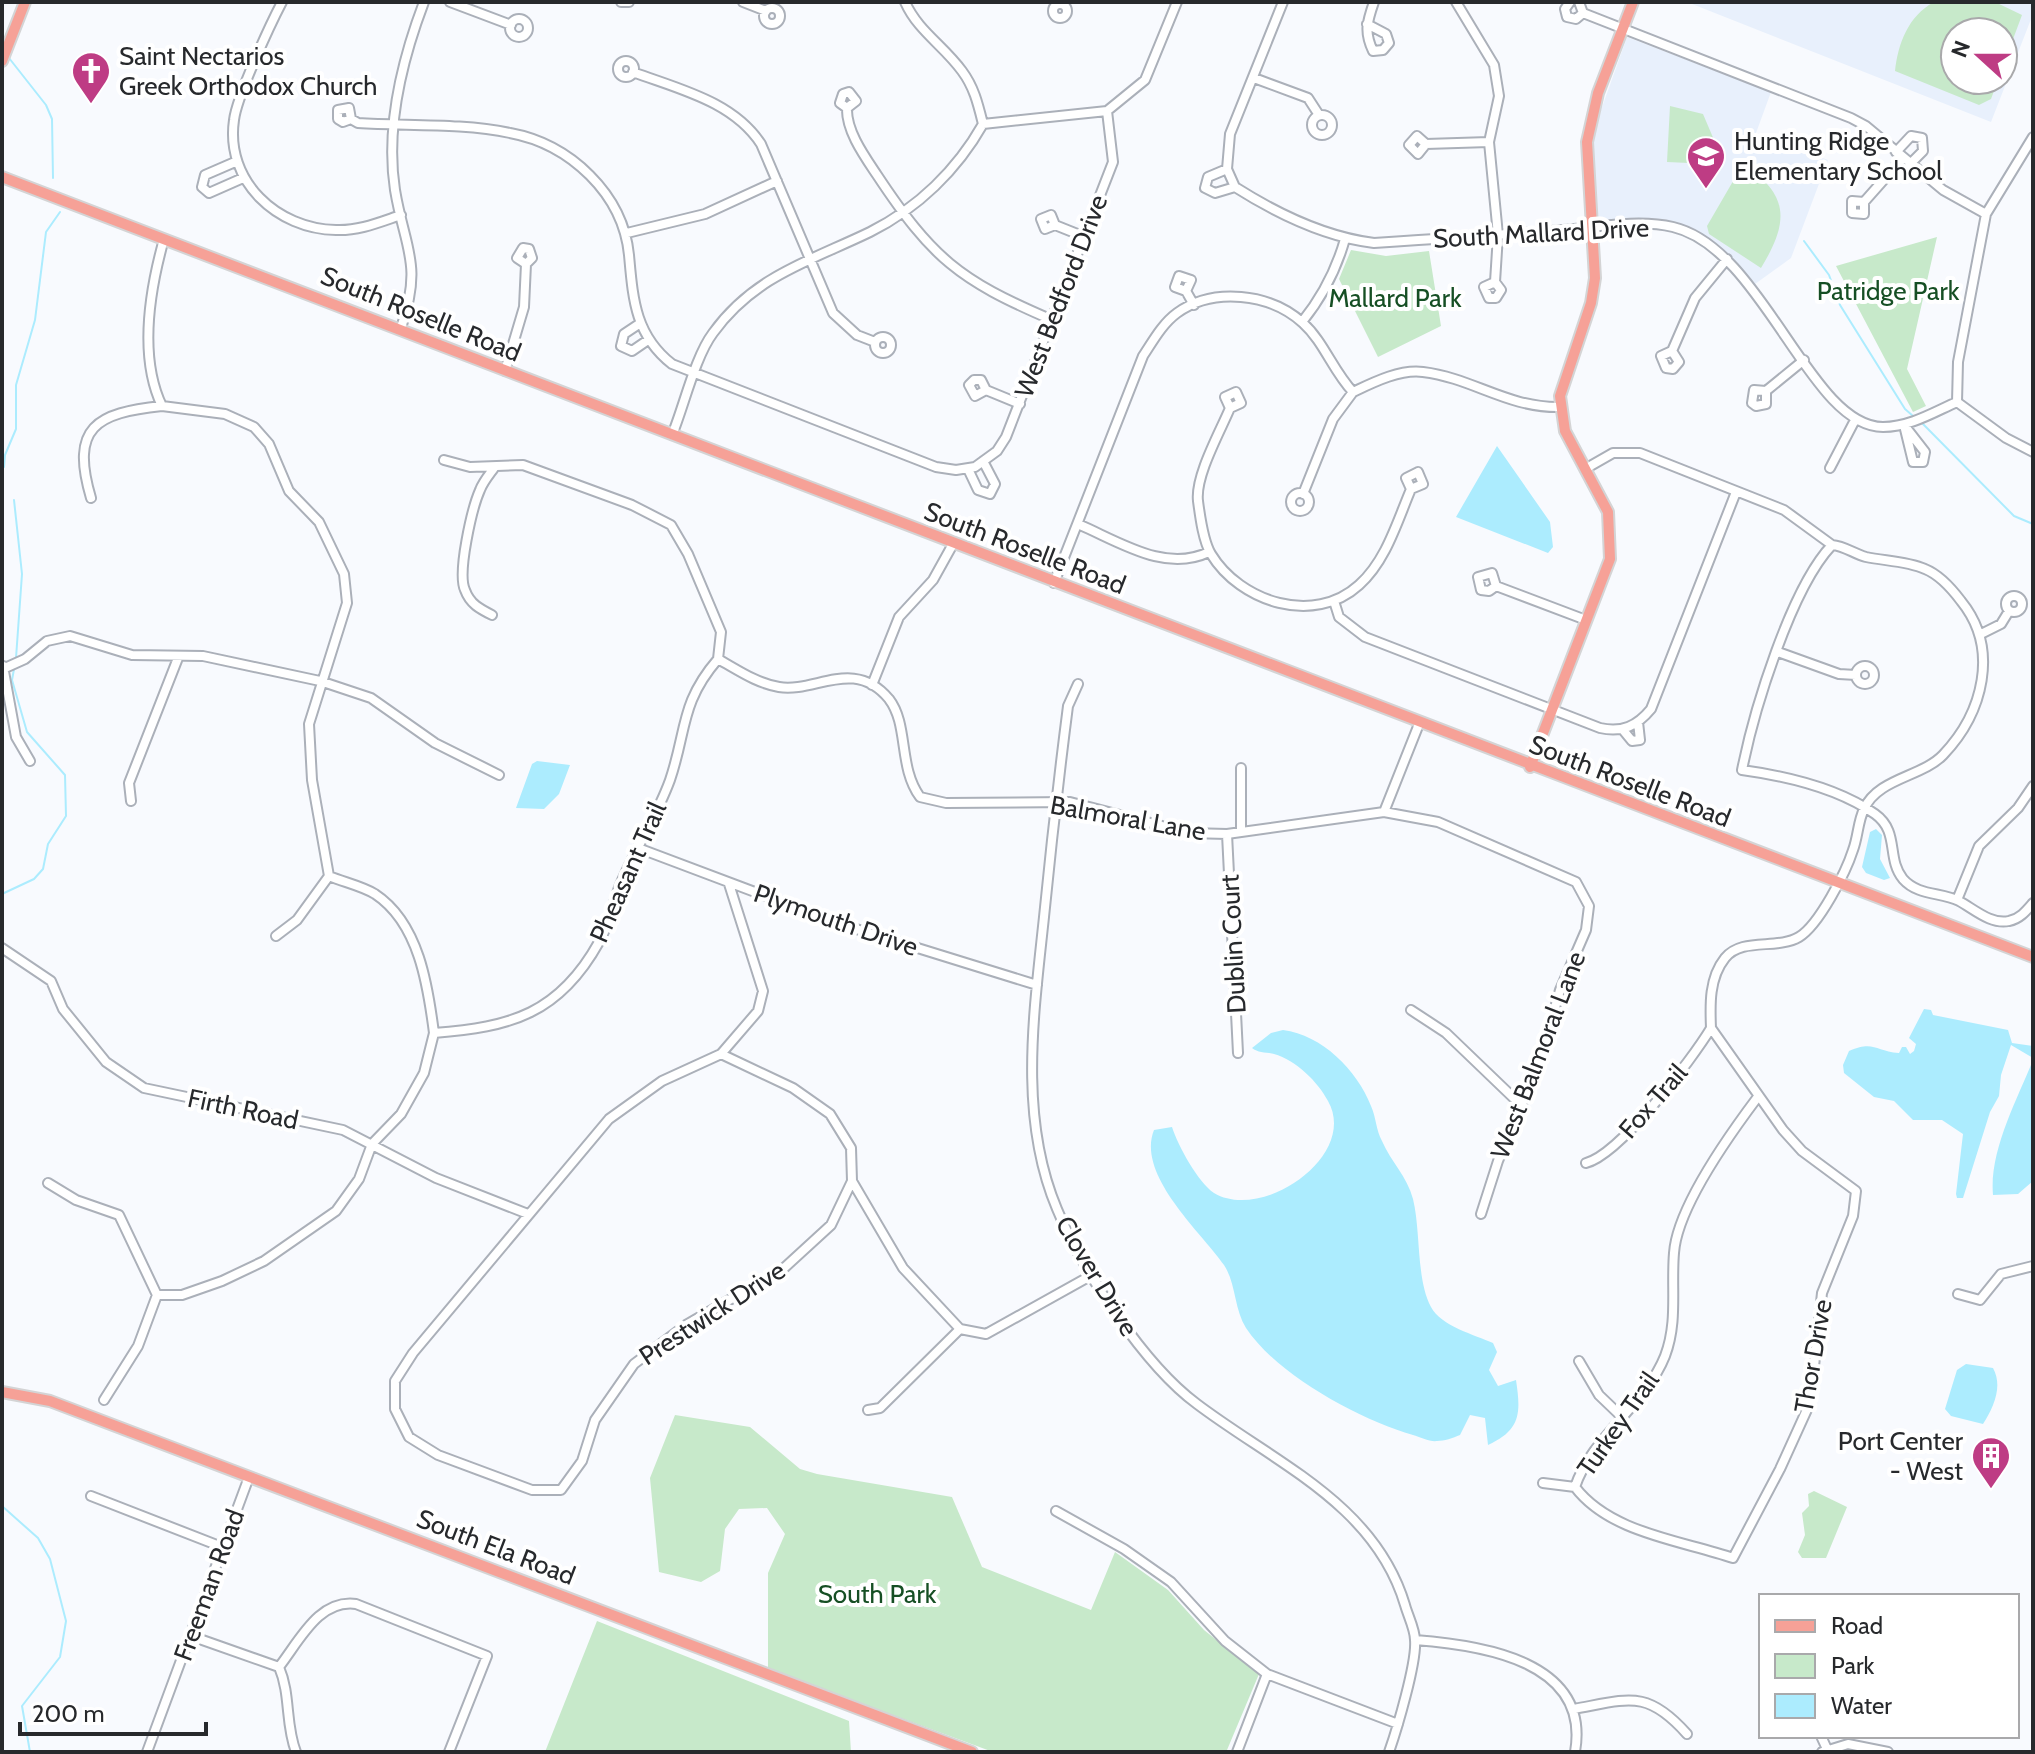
<svg xmlns="http://www.w3.org/2000/svg" width="2035" height="1754" font-family="Cabin,sans-serif">
  <style>
    .built { fill: #e8f0fc; fill-rule: evenodd }
    .green { fill: #c7e9ca }
    .water { fill: #acecfe }
    .lines { fill: none; stroke-linecap: round; stroke-linejoin: round }
    .stream { stroke: #acecfe; stroke-width: 2 }
    .minor-casing { stroke: #abb0b9; stroke-width: 12 }
    .major-casing { stroke: #d4d4d5; stroke-width: 14 }
    .minor { stroke: #fff; stroke-width: 8 }
    .major { stroke: #f6a197; stroke-width: 10 }
    .labels { text-anchor: middle; dominant-baseline: central; stroke-width: 8; stroke-linejoin: round; paint-order: stroke }
    .poi-label { font-size: 26px; fill: #27292c; stroke: #fff; text-anchor: start }
    .street-label { font-size: 26px; fill: #27292c; stroke: #fff }
    .park-label { font-size: 26px; fill: #164f24; stroke: #fff }
  </style>
  <rect width="100%" height="100%" fill="#f8fafe"/>
  <path class="built" d="M 1687,2 L 2033,2 L 2033,14 L 1991,122 ZM 1955,32 L 2003,32 L 2003,80 L 1955,80 Z
    M 1627,37 L 1771,92 L 1756,133 L 1828,160 L 1791,258 L 1755,284 L 1714,243 L 1685,228 L 1665,221 L 1598,221 L 1592,149 L 1595,127 Z"/>
  <path class="green" d="M 1934,2 L 1995,2 L 2022,15 L 2003,66 L 2003,32 L 1955,32 L 1955,80 L 1998,80 L 1991,99 L 1979,105 L 1895,71 C 1898,44 1908,16 1934,2 Z
    M 1670,106 L 1703,114 L 1720,154 L 1711,164 L 1667,162 Z
    M 1743,164 C 1790,195 1789,222 1761,268 L 1709,234 L 1707,226 Z
    M 1937,237 L 1907,369 L 1926,406 L 1913,412 L 1836,266 Z
    M 1351,250 L 1386,256 L 1429,251 L 1441,326 L 1378,357 L 1339,279 Z
    M 675,1415 L 750,1427 L 800,1469 L 817,1474 L 952,1497 L 982,1567 L 1091,1610 L 1115,1552 L 1168,1590 L 1204,1630 L 1259,1674 L 1227,1750 L 993,1752 L 768,1669 L 768,1573 L 785,1534 L 767,1508 L 739,1509 L 725,1529 L 720,1571 L 701,1582 L 659,1572 L 650,1478 Z
    M 1814,1491 L 1847,1507 L 1826,1558 L 1802,1558 L 1798,1552 L 1805,1535 L 1802,1513 L 1809,1506 L 1808,1494 Z
    M 597,1621 L 849,1721 L 851,1752 L 545,1752 Z"/>
  <path class="water" d="M 1497,446 L 1550,522 L 1553,547 L 1548,553 L 1456,517 Z
    M 537,761 L 570,765 L 559,794 L 544,809 L 516,808 L 532,764 Z
    M 1876,829 L 1882,835 L 1880,859 L 1890,878 L 1884,880 L 1866,873 L 1862,867 L 1870,832 Z
    M 1924,1009 L 1931,1010 L 1933,1015 L 2008,1030 L 2012,1043 L 2033,1046 L 2033,1058 L 2011,1045 L 2001,1075 L 1999,1096 L 1990,1112 L 1963,1198 L 1957,1198 L 1956,1194 L 1963,1134 L 1942,1120 L 1913,1120 L 1894,1101 L 1874,1097 L 1844,1073 L 1843,1065 L 1849,1051 C 1874,1040 1875,1051 1899,1053 L 1902,1047 L 1906,1047 L 1910,1054 L 1914,1051 L 1916,1044 L 1909,1038 Z
    M 1283,1030 C 1322,1035 1357,1070 1371,1106 C 1376,1117 1376,1130 1382,1141 C 1391,1162 1407,1176 1413,1199 C 1421,1232 1416,1279 1431,1307 C 1441,1326 1475,1335 1493,1343 L 1497,1352 L 1489,1370 L 1498,1386 L 1516,1380 C 1521,1413 1521,1430 1488,1445 L 1485,1418 L 1470,1415 L 1460,1435 C 1453,1438 1444,1441 1437,1441 C 1430,1442 1420,1437 1413,1435 C 1360,1420 1277,1375 1246,1328 C 1234,1309 1236,1283 1224,1265 C 1201,1232 1136,1175 1154,1130 L 1172,1127 C 1178,1146 1198,1182 1214,1193 C 1262,1222 1359,1156 1328,1101 C 1318,1082 1296,1060 1274,1054 C 1266,1052 1258,1053 1252,1048 L 1271,1033 Z
    M 2033,1060 L 2033,1181 L 2018,1194 L 1993,1195 C 1989,1151 2017,1100 2033,1060 Z
    M 1966,1364 L 1993,1368 C 2003,1386 1994,1407 1983,1424 L 1951,1416 L 1945,1409 L 1957,1370 Z"/>
  <g class="lines">
    <path class="stream" d="M 9,58 L 46,105 L 52,119 L 53,178
      M 1804,241 L 1829,275 L 1840,305 L 1905,409 L 1913,416
      M 1922,423 L 2014,516 L 2033,524
      M 4,467 L 5,455 L 16,429 L 16,385 L 35,320 L 46,232 L 60,212
      M 14,500 L 22,574 L 16,658
      M 2,894 L 34,879 L 43,869 L 48,844 L 66,816 L 65,775 L 27,732 L 12,680 L 14,669
      M 2,1506 L 38,1538 L 50,1559 L 66,1621 L 60,1657 L 22,1706 L 30,1752"/>
    <defs>
      <path id="minor" d="M 282,2 C 270,25 237,96 234,120 C 225,181 277,229 336,230 C 359,231 380,222 401,215
        M 450,2 L 511,25
        M 621,2 L 629,2
        M 743,2 L 766,11
        M 1456,2 L 1494,65 L 1499,96 L 1489,142 L 1498,235 L 1495,282 L 1501,290 L 1496,298 L 1489,298 L 1484,287 L 1495,282
        M 1570,2 L 1565,9 L 1567,17 L 1576,19 L 1583,13
        M 1579,2 L 1583,13
        M1053 11a7 7 0 1 1 14 0a7 7 0 1 1-14 0Z
        M764 16a8 8 0 1 1 16 0a8 8 0 1 1-16 0Z
        M 1583,13 L 1851,118 L 1866,126 L 1943,190 L 1986,214
        M510 28a9 9 0 1 1 18 0a9 9 0 1 1-18 0Z
        M 1367,24 L 1386,34 L 1389,43 L 1383,50 L 1373,51 C 1364,32 1367,22 1374,2
        M618 69a8 8 0 1 1 16 0a8 8 0 1 1-16 0Z
        M 633,72 C 678,89 733,101 761,144 L 833,313 L 857,335 L 875,342
        M 1254,78 L 1308,98 L 1319,115
        M 847,108 L 856,101 L 849,92 L 843,94 L 840,103 L 847,108 C 846,131 865,157 877,175 C 932,258 959,280 1050,319
        M1312 125a10 10 0 1 1 20 0a10 10 0 1 1-20 0Z
        M 351,119 L 349,108 L 338,110 L 338,119 L 343,122 L 351,119 L 358,123 C 406,126 463,123 510,133 C 570,144 623,194 629,255 C 633,299 635,335 672,364 L 936,467 L 956,470 L 975,467 L 997,451 L 1006,437 L 1113,162 L 1107,111
        M 983,124 L 1107,111 L 1145,80 L 1177,2
        M 1426,144 L 1418,154 L 1409,145 L 1417,136 L 1426,144 L 1489,142
        M 1896,152 L 1911,136 L 1922,138 L 1923,151 L 1910,164
        M 235,162 L 205,175 L 202,187 L 209,193 L 243,178
        M 1227,169 L 1208,177 L 1205,188 L 1215,193 L 1235,187
        M 1235,187 C 1276,213 1326,237 1374,243 C 1437,239 1500,235 1563,230 C 1597,227 1639,219 1673,227 C 1763,248 1810,427 1883,427 C 1910,427 1934,412 1957,402
        M 1235,187 L 1227,169 L 1230,134 L 1283,2
        M 1864,202 L 1852,201 L 1852,213 L 1864,214 L 1864,202 L 1903,158
        M 1055,225 L 1045,229 L 1041,219 L 1051,215 L 1055,225 L 1085,237
        M 627,233 L 705,214 L 777,181
        M 164,239 C 150,289 138,356 162,406 L 225,414 L 254,427 L 269,444 L 289,491 L 319,522 L 344,574 L 347,603 L 309,724 L 312,780 L 329,876 C 343,882 362,886 375,894 C 419,923 428,986 434,1033
        M 1186,291 L 1191,280 L 1179,276 L 1175,287 L 1186,291 L 1194,305
        M 1302,322 C 1323,296 1336,271 1345,239
        M 639,324 L 624,334 L 621,346 L 632,351 L 648,340
        M 401,328 C 423,263 405,250 395,190 C 385,126 402,60 424,2
        M875 345a8 8 0 1 1 16 0a8 8 0 1 1-16 0Z
        M 1672,351 L 1679,362 L 1673,369 L 1666,368 L 1661,356 L 1672,351 L 1695,298 L 1727,259
        M 505,371 L 524,307 L 526,264 L 532,258 L 529,249 L 523,248 L 517,258 L 526,264
        M 986,390 L 975,396 L 969,385 L 974,380 L 981,380 L 986,390 L 1020,404
        M 1766,391 L 1766,404 L 1756,406 L 1752,403 L 1754,390 L 1766,391 L 1804,360
        M 1353,392 C 1374,382 1400,369 1423,372 C 1473,378 1507,408 1560,407
        M 1957,402 L 1958,362 L 1986,214 L 2033,137
        M 1957,402 L 2006,438 L 2033,452
        M 1230,408 L 1225,397 L 1236,392 L 1241,403 L 1230,408 C 1220,432 1195,476 1198,501 C 1200,516 1203,541 1211,554 C 1240,602 1314,626 1359,585 C 1386,561 1397,522 1411,489 L 1423,484 L 1418,472 L 1406,478 L 1411,489
        M 1904,425 L 1925,452 L 1923,462 L 1913,462 Z
        M 672,435 C 684,406 695,357 713,333 C 754,276 810,261 870,232 C 918,208 957,170 983,124 C 978,104 974,87 962,71 C 943,45 918,31 905,2
        M 444,460 L 470,467 L 523,465 L 632,505 L 671,525 L 688,554 L 721,632 L 718,659
        M 1830,468 L 1855,420
        M 968,469 L 978,490 L 990,494 L 995,484 L 983,461
        M 1585,469 L 1613,453 L 1640,453 L 1784,510 L 1832,545
        M1291 502a9 9 0 1 1 18 0a9 9 0 1 1-18 0Z
        M 91,498 C 70,427 96,413 162,406
        M 1078,524 C 1120,542 1165,573 1209,552
        M 1832,545 C 1791,588 1754,710 1742,770 C 1786,776 1838,788 1875,814 C 1900,832 1886,858 1903,879 C 1918,896 1941,892 1959,901 C 1974,909 1991,925 2009,921 C 2020,919 2027,910 2033,903
        M 1054,583 L 1143,356 C 1153,341 1162,324 1177,313 C 1213,287 1270,293 1303,323 C 1324,342 1333,371 1353,392 L 1333,419 L 1303,494
        M 1496,586 L 1492,573 L 1478,577 L 1481,590 L 1489,591 L 1496,586 L 1586,620
        M2006 604a8 8 0 1 1 16 0a8 8 0 1 1-16 0Z
        M 1334,601 L 1339,617 L 1365,637 L 1600,728 C 1622,733 1637,726 1651,709 L 1736,492
        M 492,615 C 480,609 470,604 465,590 C 457,573 472,508 480,490 C 483,482 489,475 494,468
        M 1981,634 L 2001,624 L 2009,611
        M 1778,652 L 1839,674 L 1856,675
        M 718,659 C 738,670 756,683 779,687 C 815,693 854,657 889,699 C 909,725 898,767 920,797 L 946,803 L 1070,802 L 1189,833 L 1227,834 L 1384,812 L 1438,822 L 1576,882 L 1589,906 L 1586,930 L 1560,990 L 1540,1061 L 1498,1161 L 1481,1214
        M 3,666 L 16,737 L 30,761
        M1856 675a9 9 0 1 1 18 0a9 9 0 1 1-18 0Z
        M 5,668 L 25,659 L 47,641 L 70,636 L 132,655 L 203,656 L 320,681 L 371,698 L 435,743 L 499,775
        M 1078,684 L 1068,706 C 1059,776 1051,846 1044,917 C 1034,1013 1018,1117 1057,1209 C 1082,1270 1144,1365 1197,1404 C 1275,1463 1375,1504 1405,1605 C 1408,1616 1415,1629 1415,1640 C 1417,1662 1397,1729 1389,1752
        M 872,685 L 899,617 L 933,580 L 953,544
        M 1623,730 L 1632,741 L 1640,740 L 1638,722
        M 131,801 L 129,783 L 178,658
        M 1384,812 L 1419,724
        M 1241,832 L 1241,768
        M 1227,834 L 1238,1053
        M 638,848 L 840,924 L 1037,985
        M 729,884 L 763,991 L 758,1011 L 721,1054 L 662,1081 L 609,1119 L 413,1353 L 395,1381 L 395,1409 L 409,1437 L 438,1455 L 532,1490 L 561,1490 L 582,1461 L 595,1420 L 634,1364 L 686,1325 L 783,1269 L 831,1225 L 852,1181
        M 1957,900 L 1979,846 L 2018,808 L 2033,786
        M 276,936 L 297,920 L 329,876
        M 2,948 L 51,981 L 63,1009 L 106,1062 L 144,1088 L 343,1130 L 436,1178 L 528,1214
        M 1411,1010 L 1446,1033 L 1521,1105
        M 721,1054 L 793,1088 L 830,1114 L 851,1148 L 852,1181 L 903,1268 L 960,1329 L 986,1334 L 1092,1275
        M 1586,1163 C 1620,1154 1691,1061 1711,1028
        M 48,1183 L 76,1200 L 119,1215 L 157,1295
        M 1958,1294 L 1980,1300 L 2001,1274 L 2033,1266
        M 1579,1361 L 1599,1395 L 1623,1418
        M 104,1400 L 138,1346 L 157,1295 L 182,1295 L 222,1281 L 264,1261 L 336,1211 L 359,1179 L 372,1144 L 401,1114 L 424,1073 L 434,1033 C 511,1027 559,1014 599,942 C 609,925 613,903 620,885 C 635,849 657,816 670,780 C 687,730 680,703 718,659
        M 868,1410 L 880,1408 L 960,1329
        M 1543,1483 L 1575,1487 C 1610,1533 1680,1540 1733,1558 L 1780,1469 L 1810,1403 L 1822,1293 L 1853,1216 L 1856,1191 L 1802,1151 L 1783,1130 L 1711,1028 C 1710,1005 1709,978 1725,958 C 1742,937 1777,950 1799,937 C 1819,925 1846,872 1853,850 C 1858,837 1858,821 1864,809 C 1878,778 1922,777 1943,755 C 1983,713 2000,649 1961,601 C 1952,589 1940,575 1925,569 C 1907,561 1885,561 1866,557 C 1854,554 1845,546 1832,545
        M 1575,1487 C 1592,1436 1645,1406 1665,1356 C 1678,1322 1671,1288 1674,1253 C 1677,1208 1730,1134 1757,1098
        M 91,1496 L 222,1547
        M 1056,1511 L 1124,1549 L 1171,1582 L 1225,1641 L 1267,1674 L 1398,1724
        M 191,1636 L 279,1667
        M 1415,1640 C 1482,1645 1591,1661 1575,1752
        M 1574,1709 C 1629,1699 1647,1689 1687,1734
        M 1821,1736 L 1827,1749
        M 147,1752 L 249,1477
        M 296,1752 C 285,1724 291,1695 279,1667 C 300,1640 319,1599 356,1604 L 487,1656 L 449,1752
        M 1237,1752 L 1267,1674
        M 1822,1752 L 1848,1744 L 1888,1752"/>
      <path id="major" d="M 2,61 L 25,2
        M 2,177 L 2033,957
        M 1530,767 L 1610,559 L 1608,512 L 1565,431 L 1560,396 L 1591,303 L 1595,278 L 1587,142 L 1598,93 L 1633,2
        M 2,1392 L 50,1401 L 972,1752"/>
    </defs>
    <use href="#minor" class="minor-casing"/>
    <use href="#major" class="major-casing"/>
    <use href="#minor" class="minor"/>
    <use href="#major" class="major"/>
  </g>
  <defs>
    <symbol id="church-pin" viewBox="-11 -11 22 30"><path d="M0 17L-7.5 6A9.5 9.5 0 1 1 7.5 6Z" fill="#be3c84" stroke="#fff"/><path d="M-1.2-6h2.4v3.5h3.3v2.4h-3.3V6h-2.4V-.1h-3.3v-2.4h3.3Z" fill="#fff"/></symbol>
    <symbol id="school-pin" viewBox="-11 -11 22 30"><path d="M0 17L-7.5 6A9.5 9.5 0 1 1 7.5 6Z" fill="#be3c84" stroke="#fff"/><path d="M0-5L7-2L0 1L-7-2ZM-4 1L0 2.5L4 1V4Q0 6-4 4Z" fill="#fff"/></symbol>
    <symbol id="building-pin" viewBox="-11 -11 22 30"><path d="M0 17L-7.5 6A9.5 9.5 0 1 1 7.5 6Z" fill="#be3c84" stroke="#fff"/><path d="M-4-6H4V6H1V3H-1V6H-4ZM-2.5-4.3h1.7v1.8h-1.7ZM.8-4.3h1.7v1.8H.8ZM-2.5-1h1.7V.8h-1.7ZM.8-1h1.7V.8H.8Z" fill="#fff"/></symbol>
  </defs>
  <g fill-rule="evenodd">
    <use href="#church-pin" x="69" y="49" width="44" height="60"/>
    <use href="#school-pin" x="1684" y="134" width="44" height="60"/>
    <use href="#building-pin" x="1969" y="1434" width="44" height="60"/>
  </g>
  <g class="labels">
    <g class="poi-label">
      <text x="119" y="56">Saint Nectarios<tspan x="119" dy="30">Greek Orthodox Church</tspan></text>
      <text x="1734" y="141">Hunting Ridge<tspan x="1734" dy="30">Elementary School</tspan></text>
      <text x="1963" y="1441" text-anchor="end">Port Center<tspan x="1963" dy="30">- West</tspan></text>
    </g>
    <g class="street-label">
      <text transform="translate(1541 233) rotate(-3)">South Mallard Drive</text>
      <text transform="translate(1061 296) rotate(-69)">West Bedford Drive</text>
      <text transform="translate(421 314) rotate(22)">South Roselle Road</text>
      <text transform="translate(1025 548) rotate(21)">South Roselle Road</text>
      <text transform="translate(1630 781) rotate(21)">South Roselle Road</text>
      <text transform="translate(1128 818) rotate(10)">Balmoral Lane</text>
      <text transform="translate(628 872) rotate(-66)">Pheasant Trail</text>
      <text transform="translate(836 920) rotate(19)">Plymouth Drive</text>
      <text transform="translate(1233 944) rotate(-93)">Dublin Court</text>
      <text transform="translate(1538 1055) rotate(-69)">West Balmoral Lane</text>
      <text transform="translate(1653 1101) rotate(-49)">Fox Trail</text>
      <text transform="translate(243 1109) rotate(12)">Firth Road</text>
      <text transform="translate(1097 1276) rotate(59)">Clover Drive</text>
      <text transform="translate(712 1313) rotate(-33)">Prestwick Drive</text>
      <text transform="translate(1813 1356) rotate(-80)">Thor Drive</text>
      <text transform="translate(1618 1424) rotate(-55)">Turkey Trail</text>
      <text transform="translate(496 1547) rotate(21)">South Ela Road</text>
      <text transform="translate(209 1585) rotate(-70)">Freeman Road</text>
    </g>
    <g class="park-label">
      <text x="1888" y="291">Patridge Park</text>
      <text x="1395" y="298">Mallard Park</text>
      <text x="877" y="1594">South Park</text>
    </g>
  </g>
  <rect width="2035" height="1754" fill="none" stroke="#27292c" stroke-width="8"/>
  <rect x="1759" y="1594" width="260" height="144" fill="#ffffff" stroke="#a9a9ab" stroke-width="2"/>
  <rect x="1775" y="1620" width="40" height="12" fill="#f6a197" stroke="#a9a9ab" stroke-width="2"/>
  <text x="1831" y="1634" font-size="24" fill="#27292c">Road</text>
  <rect x="1775" y="1654" width="40" height="24" fill="#c7e9ca" stroke="#a9a9ab" stroke-width="2"/>
  <text x="1831" y="1674" font-size="24" fill="#27292c">Park</text>
  <rect x="1775" y="1694" width="40" height="24" fill="#acecfe" stroke="#a9a9ab" stroke-width="2"/>
  <text x="1831" y="1714" font-size="24" fill="#27292c">Water</text>
  <g transform="translate(1979 56) rotate(291)"><circle r="38" fill="#ffffff" stroke="#a9a9ab" stroke-width="2"/>
  <path d="M0-6L14 30L0 20L-14 30Z" fill="#be3c84"/>
  <text y="-12" font-size="22" font-weight="bold" text-anchor="middle" fill="#27292c">N</text>
  </g>
  <path d="M20 1722v12h186v-12" fill="none" stroke="#27292c" stroke-width="4"/>
  <text x="32" y="1722" font-size="24" fill="#27292c" stroke="#ffffff" stroke-width="6" paint-order="stroke">200 m</text>
</svg>
